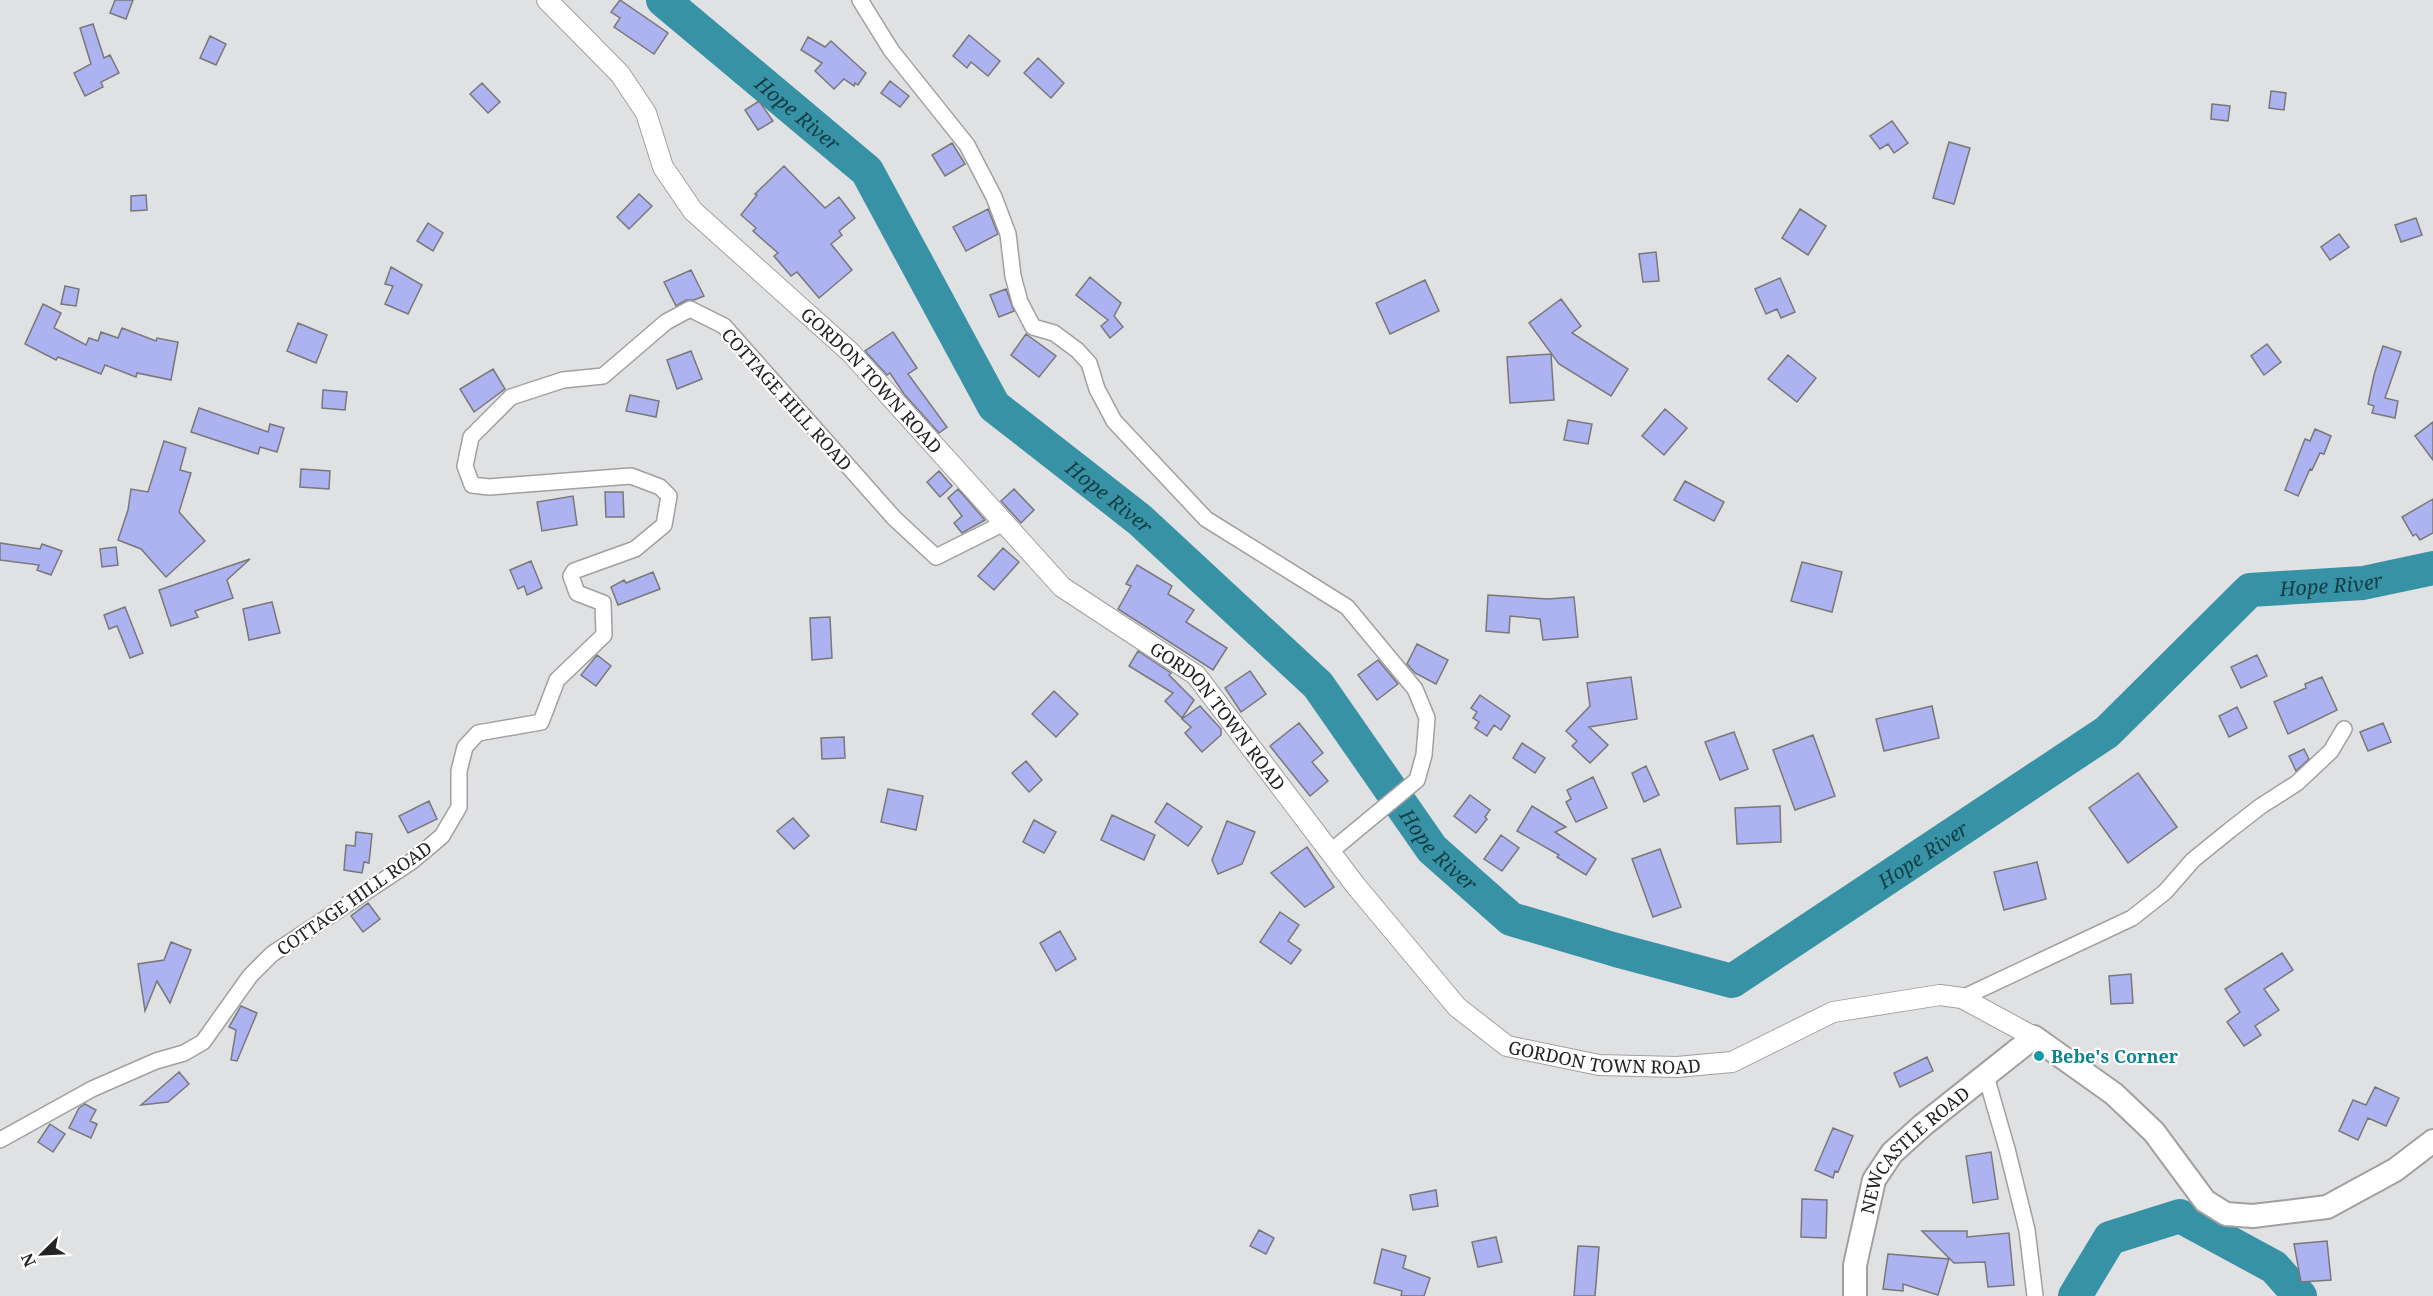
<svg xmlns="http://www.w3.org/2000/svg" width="2433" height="1296" font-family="'Noto Serif',serif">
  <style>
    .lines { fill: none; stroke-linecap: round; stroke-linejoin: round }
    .river { stroke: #3892a6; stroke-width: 34 }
    .building { fill: #adb2f0; stroke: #78787a; stroke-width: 1.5 }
    .minor-casing { stroke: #a0a0a2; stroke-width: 18 }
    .tertiary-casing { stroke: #a0a0a2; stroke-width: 22 }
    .secondary-casing { stroke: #a0a0a2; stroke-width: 26 }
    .minor { stroke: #fff; stroke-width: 15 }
    .tertiary { stroke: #fff; stroke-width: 20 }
    .secondary { stroke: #fff; stroke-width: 22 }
    .culture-dot { fill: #0f9aa8; stroke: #fff; stroke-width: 2 }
    .labels { text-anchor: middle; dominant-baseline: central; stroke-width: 4.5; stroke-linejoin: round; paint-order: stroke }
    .street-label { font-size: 18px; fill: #232324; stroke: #fff }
    .culture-label { font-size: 18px; font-weight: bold; fill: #0d838f; stroke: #fff; text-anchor: start }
    .water-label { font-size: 20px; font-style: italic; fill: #133d46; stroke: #fff }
  </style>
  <rect width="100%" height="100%" fill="#e0e1e3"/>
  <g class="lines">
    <g class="river">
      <path id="s1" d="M 663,0 L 867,171 L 994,406 L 1140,520 L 1318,685 L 1432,849 L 1511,919 L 1616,950 L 1732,981 L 2107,732 L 2250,590 L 2363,583 L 2433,568"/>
      <path d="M 2075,1296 L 2110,1238 L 2180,1216 L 2274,1267 L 2300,1296"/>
    </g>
  </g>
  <path class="building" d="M 115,0 L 133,0 L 126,19 L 110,13 Z
    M 620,0 L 668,33 L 654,54 L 614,27 L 620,18 L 611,12 Z
    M 93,24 L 104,58 L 110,55 L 119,73 L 101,82 L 103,87 L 85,96 L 74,73 L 91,64 L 80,28 Z
    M 969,35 L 1000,61 L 988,76 L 971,62 L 967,68 L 953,56 Z
    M 210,36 L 226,44 L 216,65 L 200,58 Z
    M 808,37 L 825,47 L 831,41 L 866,73 L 858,85 L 855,83 L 854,86 L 844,79 L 834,89 L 815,71 L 822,63 L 801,50 Z
    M 1038,58 L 1064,83 L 1051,98 L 1024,73 Z
    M 890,81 L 909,96 L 900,107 L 881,93 Z
    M 482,83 L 500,102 L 488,113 L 470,94 Z
    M 2271,91 L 2286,93 L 2284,110 L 2269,108 Z
    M 759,101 L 773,121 L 758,130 L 745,110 Z
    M 2212,104 L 2230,106 L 2228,121 L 2211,119 Z
    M 1892,121 L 1908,143 L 1894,153 L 1888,144 L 1880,149 L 1870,136 Z
    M 1949,142 L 1970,148 L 1954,204 L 1933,198 Z
    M 952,143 L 965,164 L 945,176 L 932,155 Z
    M 784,166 L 825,208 L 839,197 L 855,218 L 839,231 L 842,235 L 831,244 L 852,270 L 819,298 L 797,272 L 791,276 L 774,256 L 778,253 L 753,231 L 756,228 L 741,215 L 757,195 L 755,194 Z
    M 639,194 L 652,206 L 629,229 L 617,217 Z
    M 146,195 L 147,210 L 131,211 L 131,196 Z
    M 988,209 L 998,234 L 966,251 L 953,227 Z
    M 1800,209 L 1826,226 L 1808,255 L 1782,238 Z
    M 2416,218 L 2422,235 L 2401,242 L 2395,225 Z
    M 428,223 L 443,233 L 433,251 L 417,241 Z
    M 2339,234 L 2349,247 L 2330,260 L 2321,247 Z
    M 1656,252 L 1659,281 L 1643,282 L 1639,254 Z
    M 391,267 L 422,285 L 408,314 L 385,304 L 393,286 L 385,284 Z
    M 691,270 L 704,296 L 694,300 L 686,300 L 676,306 L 664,282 Z
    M 1090,277 L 1121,303 L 1114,316 L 1123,327 L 1110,338 L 1101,326 L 1108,320 L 1076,295 Z
    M 1780,278 L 1795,312 L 1781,318 L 1777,309 L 1766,314 L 1755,289 Z
    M 1425,280 L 1439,311 L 1390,334 L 1376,303 Z
    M 65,286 L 79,289 L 76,306 L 61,304 Z
    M 1006,289 L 1014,311 L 999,317 L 990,295 Z
    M 1561,299 L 1581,326 L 1572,333 L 1628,369 L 1611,396 L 1559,364 L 1529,323 Z
    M 43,304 L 61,313 L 54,328 L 86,345 L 89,338 L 98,341 L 101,332 L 118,338 L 122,328 L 156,341 L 157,338 L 178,342 L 171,380 L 137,373 L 136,377 L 105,365 L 101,374 L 58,357 L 56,360 L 25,344 Z
    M 298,323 L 327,335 L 316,363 L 287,351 Z
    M 893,332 L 917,368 L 908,374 L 947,427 L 939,433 L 904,394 L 890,373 L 887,375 L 865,351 Z
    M 1026,334 L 1056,356 L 1039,377 L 1011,355 Z
    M 2267,344 L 2281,362 L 2264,375 L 2251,356 Z
    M 2383,346 L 2401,352 L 2385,398 L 2398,401 L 2395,418 L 2372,413 L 2374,406 L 2368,404 L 2374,375 Z
    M 691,351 L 702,379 L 677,389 L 667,360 Z
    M 1551,354 L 1554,400 L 1510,403 L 1507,357 Z
    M 1788,355 L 1816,378 L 1797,402 L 1768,379 Z
    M 493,369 L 505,389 L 474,412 L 460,389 Z
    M 323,390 L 347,392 L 345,410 L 322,408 Z
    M 630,395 L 659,401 L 656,417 L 626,411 Z
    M 199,408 L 268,432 L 270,424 L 284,428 L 277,452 L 260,447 L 258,454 L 191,432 Z
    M 1665,409 L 1687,428 L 1664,455 L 1642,436 Z
    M 1568,420 L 1592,424 L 1588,444 L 1564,440 Z
    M 2433,422 L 2433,460 L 2415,436 Z
    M 2315,429 L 2331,436 L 2324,454 L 2320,453 L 2312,470 L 2310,469 L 2298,496 L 2285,490 L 2305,439 L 2310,441 Z
    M 164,441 L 186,448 L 180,470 L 191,473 L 179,512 L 205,541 L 166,577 L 141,549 L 118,540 L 128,510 L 131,489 L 148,492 Z
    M 301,469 L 330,471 L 329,489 L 300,487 Z
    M 939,471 L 952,486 L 940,497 L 927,482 Z
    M 1685,481 L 1724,502 L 1714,521 L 1674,500 Z
    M 958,489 L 985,520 L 962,533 L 954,523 L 962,516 L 948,498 Z
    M 1014,489 L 1034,510 L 1021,523 L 1001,501 Z
    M 605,492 L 623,492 L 624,517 L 606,517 Z
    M 573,496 L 577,525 L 542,531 L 537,502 Z
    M 2433,499 L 2433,533 L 2420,540 L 2416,534 L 2413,536 L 2402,517 Z
    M 0,543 L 40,549 L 42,544 L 62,551 L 51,575 L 37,570 L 39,565 L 0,560 Z
    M 116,547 L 118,565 L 102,567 L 100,549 Z
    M 1003,548 L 1019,562 L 994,590 L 978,576 Z
    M 250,559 L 227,580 L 233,598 L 195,611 L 198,617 L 171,626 L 159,590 Z
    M 531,561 L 542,588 L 527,595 L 524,586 L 518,589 L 510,570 Z
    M 1802,562 L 1842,572 L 1832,612 L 1791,601 Z
    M 1137,565 L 1172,586 L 1168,594 L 1194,610 L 1186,622 L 1227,648 L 1213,670 L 1118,609 L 1131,586 L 1126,584 Z
    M 653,572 L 660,589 L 618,605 L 611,587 L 624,580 L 626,583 Z
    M 1488,595 L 1548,599 L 1574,597 L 1578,637 L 1543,640 L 1540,619 L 1510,616 L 1509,633 L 1486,631 Z
    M 272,602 L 280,633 L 249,640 L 243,609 Z
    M 125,607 L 143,653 L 130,658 L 117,626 L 109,629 L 104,615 Z
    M 830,617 L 832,658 L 812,660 L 810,618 Z
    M 1417,644 L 1448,660 L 1436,684 L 1415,673 L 1407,664 Z
    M 1138,651 L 1171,673 L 1169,675 L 1194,700 L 1182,718 L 1165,701 L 1173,693 L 1129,666 Z
    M 597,655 L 611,666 L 596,686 L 581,675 Z
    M 2257,655 L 2267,676 L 2241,688 L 2231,667 Z
    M 1378,660 L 1398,684 L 1377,700 L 1358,675 Z
    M 1250,671 L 1266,694 L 1241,712 L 1225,688 Z
    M 1631,677 L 1637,719 L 1589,727 L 1608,745 L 1590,763 L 1572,746 L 1577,741 L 1566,731 L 1590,706 L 1587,683 Z
    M 2322,677 L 2337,710 L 2288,734 L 2274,702 L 2306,688 L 2305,684 Z
    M 1054,691 L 1078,714 L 1056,737 L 1032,714 Z
    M 1480,695 L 1510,716 L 1501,730 L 1494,725 L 1487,736 L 1475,728 L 1479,722 L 1473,718 L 1477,712 L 1471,708 Z
    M 1200,706 L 1221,729 L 1221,735 L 1202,752 L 1185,733 L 1191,727 L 1182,719 Z
    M 1932,706 L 1939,738 L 1884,751 L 1876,719 Z
    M 2237,707 L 2247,728 L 2229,737 L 2219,716 Z
    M 1299,723 L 1323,753 L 1312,762 L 1328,781 L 1310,796 L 1270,746 Z
    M 2383,723 L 2391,742 L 2368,751 L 2360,732 Z
    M 1734,732 L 1748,769 L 1720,780 L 1705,742 Z
    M 1813,735 L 1835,796 L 1795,810 L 1773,750 Z
    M 844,737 L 845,758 L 822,759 L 821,738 Z
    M 1522,743 L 1545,758 L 1535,773 L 1513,758 Z
    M 2304,749 L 2309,759 L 2296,771 L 2289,756 Z
    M 1026,761 L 1042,780 L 1029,792 L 1012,773 Z
    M 1646,766 L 1659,795 L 1644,802 L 1632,773 Z
    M 2138,773 L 2177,827 L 2128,863 L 2089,808 Z
    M 1593,777 L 1607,808 L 1576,822 L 1566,802 L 1571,799 L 1567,790 Z
    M 888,789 L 923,796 L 916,830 L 881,822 Z
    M 1470,795 L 1490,810 L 1485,817 L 1487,819 L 1476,833 L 1454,816 Z
    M 429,801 L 437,819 L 408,833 L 399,816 Z
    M 1167,803 L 1202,827 L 1188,846 L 1155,822 Z
    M 1532,806 L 1566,827 L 1555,832 L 1596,859 L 1586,875 L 1557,857 L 1559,855 L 1517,831 Z
    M 1780,806 L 1781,842 L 1737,844 L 1735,808 Z
    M 1112,815 L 1155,835 L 1144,860 L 1101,840 Z
    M 793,818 L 809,836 L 794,849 L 777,831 Z
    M 1034,820 L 1056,832 L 1044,853 L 1023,842 Z
    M 1227,821 L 1255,832 L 1242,864 L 1218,874 L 1212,860 Z
    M 356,832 L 372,834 L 369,863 L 364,862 L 362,873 L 344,870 L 346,845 L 355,846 Z
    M 1501,835 L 1519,848 L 1502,871 L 1484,859 Z
    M 1307,847 L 1334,887 L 1305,907 L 1271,873 Z
    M 1660,849 L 1681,907 L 1653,917 L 1632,859 Z
    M 2037,862 L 2046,899 L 2004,910 L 1994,872 Z
    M 368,903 L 380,919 L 363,932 L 351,916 Z
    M 1280,912 L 1299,925 L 1288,941 L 1301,950 L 1291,964 L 1260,942 Z
    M 1060,931 L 1076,959 L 1056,971 L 1040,943 Z
    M 171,942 L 191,950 L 170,1003 L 157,981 L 145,1011 L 138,964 L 164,960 Z
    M 2282,953 L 2293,970 L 2264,989 L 2279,1010 L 2255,1026 L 2261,1035 L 2244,1046 L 2227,1022 L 2240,1012 L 2225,989 Z
    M 2131,974 L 2133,1003 L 2111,1004 L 2109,976 Z
    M 241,1006 L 257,1013 L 237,1061 L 231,1060 L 236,1030 L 229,1027 Z
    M 1927,1057 L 1933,1071 L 1900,1087 L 1894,1073 Z
    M 179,1072 L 189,1084 L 168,1102 L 141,1105 Z
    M 2375,1087 L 2399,1098 L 2386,1126 L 2368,1118 L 2358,1140 L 2339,1131 L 2353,1100 L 2366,1105 Z
    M 85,1104 L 96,1110 L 90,1121 L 97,1124 L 91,1138 L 69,1128 L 79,1108 Z
    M 50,1124 L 65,1134 L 53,1152 L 38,1142 Z
    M 1833,1128 L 1853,1136 L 1838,1172 L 1835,1171 L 1833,1178 L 1815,1170 Z
    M 1991,1152 L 1998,1199 L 1973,1203 L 1966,1156 Z
    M 1436,1190 L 1438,1206 L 1413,1210 L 1410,1195 Z
    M 1802,1199 L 1827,1200 L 1826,1238 L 1801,1237 Z
    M 1259,1230 L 1274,1238 L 1266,1254 L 1250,1246 Z
    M 1922,1231 L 1967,1231 L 1967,1237 L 2009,1233 L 2014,1285 L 1988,1287 L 1985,1262 L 1954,1263 Z
    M 1496,1237 L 1502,1262 L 1478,1267 L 1472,1242 Z
    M 2327,1241 L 2331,1280 L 2301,1282 L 2294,1244 Z
    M 1578,1246 L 1599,1247 L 1595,1296 L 1574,1296 Z
    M 1382,1249 L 1406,1256 L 1403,1268 L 1430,1278 L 1424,1296 L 1401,1296 L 1402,1291 L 1374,1283 Z
    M 1888,1254 L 1949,1259 L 1938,1295 L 1903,1284 L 1903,1291 L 1883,1289 Z"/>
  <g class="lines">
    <defs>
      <path id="minor" d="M 860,0 L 891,50 L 967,145 L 994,197 L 1008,234 L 1013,276 L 1020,302 L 1033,327 L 1054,333 L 1077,350 L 1089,363 L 1097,389 L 1114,421 L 1206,519 L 1347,607 L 1415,689 L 1427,718 L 1424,755 L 1417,780 L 1330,852
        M 1962,998 L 2132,918 L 2165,892 L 2193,860 L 2230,830 L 2261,806 L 2297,783 L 2331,751 L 2344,729
        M 1986,1076 L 2007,1149 L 2027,1230 L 2035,1296
        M 0,1140 L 92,1089 L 156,1061 L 184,1053 L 203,1042 L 250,976 L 272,954 L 411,862 L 442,836 L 459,807 L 459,771 L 465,747 L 478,733 L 541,722 L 557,680 L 604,635 L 603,603 L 577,593 L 571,576 L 574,571 L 635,549 L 664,525 L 669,496 L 660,487 L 631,476 L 489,487 L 472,485 L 465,466 L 471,437 L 511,397 L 563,380 L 603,376 L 666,322 L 690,309 L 724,326 L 894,518 L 936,557 L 1004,523"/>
      <g id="tertiary">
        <path id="s2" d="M 547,0 L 620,74 L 646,113 L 663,167 L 693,211 L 850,352 L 1062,587 L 1196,675 L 1356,886 L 1457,1007 L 1507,1046 L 1599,1065 L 1677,1067 L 1732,1062 L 1833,1012 L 1940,995 L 1962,998 L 2034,1037"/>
      </g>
      <g id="secondary">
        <path id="s3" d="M 1855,1296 L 1855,1265 L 1874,1180 L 1892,1153 L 1923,1125 L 2034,1037 L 2114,1094 L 2154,1132 L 2205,1201 L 2226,1214 L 2253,1216 L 2327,1207 L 2395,1170 L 2433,1141"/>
      </g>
    </defs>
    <use href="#minor" class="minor-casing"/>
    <use href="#tertiary" class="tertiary-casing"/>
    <use href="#secondary" class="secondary-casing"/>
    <use href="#minor" class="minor"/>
    <use href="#tertiary" class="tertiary"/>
    <use href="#secondary" class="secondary"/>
  </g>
  <circle class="culture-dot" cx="2039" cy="1056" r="6"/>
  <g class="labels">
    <g class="street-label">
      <text stroke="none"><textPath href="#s2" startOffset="507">GORDON TOWN ROAD</textPath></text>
      <text transform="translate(787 399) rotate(48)">COTTAGE HILL ROAD</text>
      <text stroke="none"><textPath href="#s2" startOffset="993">GORDON TOWN ROAD</textPath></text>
      <text transform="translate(354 898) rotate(-35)">COTTAGE HILL ROAD</text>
      <text stroke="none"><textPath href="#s2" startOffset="1533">GORDON TOWN ROAD</textPath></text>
      <text stroke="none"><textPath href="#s3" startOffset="166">NEWCASTLE ROAD</textPath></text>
    </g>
    <g class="culture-label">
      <text x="2051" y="1056">Bebe's Corner</text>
    </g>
    <g class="water-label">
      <text stroke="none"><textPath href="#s1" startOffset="176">Hope River</textPath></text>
      <text stroke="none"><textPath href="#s1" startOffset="680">Hope River</textPath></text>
      <text stroke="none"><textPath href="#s1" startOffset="2229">Hope River</textPath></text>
      <text stroke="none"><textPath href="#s1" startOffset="1166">Hope River</textPath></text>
      <text stroke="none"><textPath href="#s1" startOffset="1725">Hope River</textPath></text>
    </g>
  </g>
  <g transform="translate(42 1254) rotate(246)" stroke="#ffffff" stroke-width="4.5" paint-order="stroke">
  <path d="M0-4.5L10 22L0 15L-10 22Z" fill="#232324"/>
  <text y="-9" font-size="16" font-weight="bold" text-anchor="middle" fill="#232324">N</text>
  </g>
</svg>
